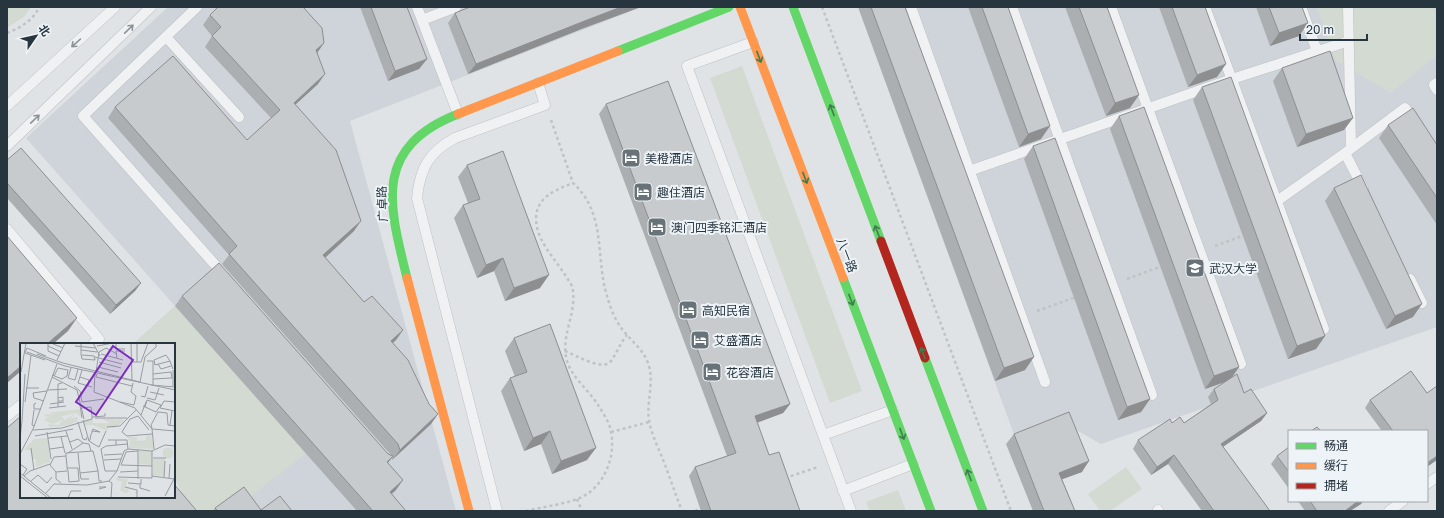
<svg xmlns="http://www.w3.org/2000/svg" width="1444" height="518" font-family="'Golos Text','Noto Sans SC',sans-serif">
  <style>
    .built { fill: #ced4d9 }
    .green { fill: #d3dad1 }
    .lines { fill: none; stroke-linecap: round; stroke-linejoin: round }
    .lane-casing { stroke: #bec1c4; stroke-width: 11 }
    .path { stroke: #bfc3c6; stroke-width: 2.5; stroke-dasharray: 3 3; stroke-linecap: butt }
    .lane { stroke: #f0f1f2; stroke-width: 10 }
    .fast { stroke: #63d668; stroke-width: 9 }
    .slow { stroke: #ff974d; stroke-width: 9 }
    .jam { stroke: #b3261e; stroke-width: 9 }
    .wall { fill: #acafb1 }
    .shaded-wall { fill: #8c8e90 }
    .building { fill: #c8cbce; stroke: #8c8e90 }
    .oneway { stroke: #8c9398 }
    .oneway2 { stroke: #427d51 }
    .labels { text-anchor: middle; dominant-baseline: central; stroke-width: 4; stroke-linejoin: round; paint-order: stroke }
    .poi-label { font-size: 12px; fill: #27353f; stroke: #edf3f6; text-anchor: start }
    .street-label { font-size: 12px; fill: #27353f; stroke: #edf3f6 }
    .inset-road { fill: none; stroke: #969da3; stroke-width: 1 }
    .view { fill: #7b2cbf; fill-opacity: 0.15; stroke: #7b2cbf; stroke-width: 2 }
    .inset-edge { fill: none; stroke: #27353f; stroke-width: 2 }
  </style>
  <rect width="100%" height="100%" fill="#e0e3e6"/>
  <path class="built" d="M 168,7 L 642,7 L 350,121 L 456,511 L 192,511 L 174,477 L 174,344 L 133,344 L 175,306 L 26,138 Z
    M 858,7 L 1437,7 L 1437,327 L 1101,444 L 1062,422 L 1016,440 Z"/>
  <path class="green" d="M 7,7 L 31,7 L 24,17 L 7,28 Z
    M 1317,7 L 1431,7 L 1437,13 L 1437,55 L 1391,93 L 1336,61 Z
    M 742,66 L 862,391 L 830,403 L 710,78 Z
    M 175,306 L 307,453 L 243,502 L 216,511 L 192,511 L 174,477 L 174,344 L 133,344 Z
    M 1126,467 L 1142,489 L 1110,511 L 1100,511 L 1088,494 Z
    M 898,490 L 906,511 L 870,511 L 866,502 Z"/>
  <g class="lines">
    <defs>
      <path id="lane" d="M 197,7 L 83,116 L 225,276
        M 417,7 L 458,114
        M 911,7 L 1045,382
        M 1012,7 L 1152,395
        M 1111,7 L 1241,364
        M 1205,7 L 1324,329
        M 1301,7 L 1317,51
        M 1348,7 L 1351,148
        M 422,20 L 456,7
        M 166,37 L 239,117
        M 753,42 L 687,66 L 851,511
        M 1437,83 L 1434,85 L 1437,90
        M 7,106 L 115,7
        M 7,146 L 151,7
        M 1345,153 L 1363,188
        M 969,171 L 1232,79 L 1349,41
        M 1277,201 L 1345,153 L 1405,108 L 1415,122
        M 7,229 L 99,339 L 93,344
        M 1410,279 L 1422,303
        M 7,416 L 21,405
        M 823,435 L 893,410
        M 1427,484 L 1437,477
        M 843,491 L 913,464
        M 1158,510 L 1158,511
        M 497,511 L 417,198 C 420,168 429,152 455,138 L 545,105 L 538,83
        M 1389,511 L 1403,501"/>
    </defs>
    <use href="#lane" class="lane-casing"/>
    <path class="path" d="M 822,7 L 1011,511
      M 7,33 C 20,28 34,20 39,7
      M 551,120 L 573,183 C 607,214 595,257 607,296 C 610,307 615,320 622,329 C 631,341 643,349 648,363 C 655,382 646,401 649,420 C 651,433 657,445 662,457 C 669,475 675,493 682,511
      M 1215,246 L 1245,235
      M 1127,279 L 1162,266
      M 1037,311 L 1076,297
      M 565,351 C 575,355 604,372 611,361 C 617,353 620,343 627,335
      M 611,432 L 649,422
      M 785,478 L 818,467
      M 577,499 L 582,511
      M 526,511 C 542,507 567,504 582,497 C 604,486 616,457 611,432 C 610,423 603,413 598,405 C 589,390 572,378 567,361 C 560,337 576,315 573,292 C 573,287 570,282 567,278 C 556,259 536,242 536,218 C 537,196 556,190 573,183
      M 695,511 L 700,509"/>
    <use href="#lane" class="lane"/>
    <path class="fast" d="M 793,7 L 881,241
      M 618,51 L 729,7
      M 407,278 C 389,205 372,148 458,114
      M 843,278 L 931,511
      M 925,358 L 983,511"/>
    <path class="slow" d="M 740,7 L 843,278
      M 458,114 L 618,51
      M 407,278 L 469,511"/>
    <path class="jam" d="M 881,241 L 925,358"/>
  </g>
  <path class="wall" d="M 360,7 L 407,7 L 427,59 L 419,69 L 388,81 Z
    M 858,7 L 905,7 L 1025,370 L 995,381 Z
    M 968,7 L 1008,7 L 1041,139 L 1019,147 Z
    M 1065,7 L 1107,7 L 1130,108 L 1106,116 Z
    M 1159,7 L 1205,7 L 1217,77 L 1188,87 Z
    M 1256,7 L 1302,7 L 1299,36 L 1270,46 Z
    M 455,13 L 579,30 L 468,74 L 448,23 Z
    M 210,15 L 324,43 L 317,53 L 318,84 L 295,105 L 354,231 L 325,258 L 364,302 L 403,330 L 396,340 L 393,343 L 429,404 L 438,414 L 431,424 L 392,460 L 392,458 L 388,463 L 396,490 L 391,494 L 406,511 L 357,511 L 175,306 L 182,296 L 388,454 L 391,455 L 222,264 L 229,255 L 108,118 L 115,107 L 247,140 L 271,118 L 205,47 L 212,36 L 203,25 Z
    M 1282,68 L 1344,130 L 1297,147 L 1273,81 Z
    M 1202,87 L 1325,336 L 1316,349 L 1288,359 L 1193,100 Z
    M 606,104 L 790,404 L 783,413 L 757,423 L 769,455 L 800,511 L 701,511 L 689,476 L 695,467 L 727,456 L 599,114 Z
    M 1119,116 L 1239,367 L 1232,377 L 1244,393 L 1267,413 L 1261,421 L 1223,447 L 1270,511 L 1202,511 L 1168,464 L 1151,475 L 1133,449 L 1138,440 L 1172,423 L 1184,423 L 1211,404 L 1208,397 L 1214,389 L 1225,382 L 1205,389 L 1110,129 Z
    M 1388,125 L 1437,145 L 1437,225 L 1379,138 Z
    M 1033,146 L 1150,399 L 1141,412 L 1118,420 L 1024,159 Z
    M 7,160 L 141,283 L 135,291 L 110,314 L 7,198 Z
    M 467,165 L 540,288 L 505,301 L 494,271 L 477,278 L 454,218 L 463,205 L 468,203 L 458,177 Z
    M 1334,188 L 1413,317 L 1386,329 L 1325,201 Z
    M 514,338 L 587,460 L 552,474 L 541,444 L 524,451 L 501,391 L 510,378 L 515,377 L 505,351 Z
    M 1427,393 L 1427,431 L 1382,431 L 1365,408 L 1370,400 Z
    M 1014,434 L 1082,472 L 1062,479 L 1075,511 L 1033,511 L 1006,444 Z
    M 1289,447 L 1289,489 L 1271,464 L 1277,456 Z
    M 1298,501 L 1363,501 L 1361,504 L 1350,511 L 1305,511 Z
    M 215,508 L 261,510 L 292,511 L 213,511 Z"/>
  <path class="shaded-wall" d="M 621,7 L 641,7 L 579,30 L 468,74 L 476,64 L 587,20 Z
    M 1308,23 L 1299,36 L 1270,46 L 1279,33 Z
    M 324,43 L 317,53 L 316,50 Z
    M 427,59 L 419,69 L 388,81 L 395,71 Z
    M 1226,64 L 1217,77 L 1188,87 L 1197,75 Z
    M 325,74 L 318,84 L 286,113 L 294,103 Z
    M 1139,95 L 1130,108 L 1106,116 L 1115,103 Z
    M 1353,118 L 1344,130 L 1297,147 L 1306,134 Z
    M 1050,126 L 1041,139 L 1019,147 L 1028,134 Z
    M 361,221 L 354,231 L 316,266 L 323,255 Z
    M 503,258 L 494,271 L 477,278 L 486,265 Z
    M 549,275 L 540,288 L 505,301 L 514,288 Z
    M 141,283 L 135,291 L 110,314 L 116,305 Z
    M 1422,304 L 1413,317 L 1386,329 L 1395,316 Z
    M 77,318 L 68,331 L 53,344 L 47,344 Z
    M 403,330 L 396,340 L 383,351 L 391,341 Z
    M 1325,336 L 1316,349 L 1288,359 L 1297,346 Z
    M 1034,357 L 1025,370 L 995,381 L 1004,368 Z
    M 21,366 L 21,371 L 7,383 L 7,378 Z
    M 1239,367 L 1230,380 L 1205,389 L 1214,376 Z
    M 1150,399 L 1141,412 L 1118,420 L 1127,407 Z
    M 790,404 L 783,413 L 748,426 L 755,416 Z
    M 1267,413 L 1261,421 L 1215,452 L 1221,444 Z
    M 438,414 L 431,424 L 392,460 L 400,450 Z
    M 550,431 L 541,444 L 524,451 L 533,438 Z
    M 596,448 L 587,460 L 552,474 L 561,461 Z
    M 1174,455 L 1168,464 L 1151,475 L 1157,467 Z
    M 393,456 L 386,465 L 387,462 Z
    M 1437,456 L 1437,460 L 1427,467 L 1427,463 Z
    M 1089,461 L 1082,472 L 1052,483 L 1059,473 Z
    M 403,480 L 396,490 L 383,502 L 390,492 Z
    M 1358,501 L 1363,501 L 1361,504 L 1350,511 L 1345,511 Z"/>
  <path class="building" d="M 218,7 L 303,7 L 322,28 L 324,43 L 316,50 L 325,74 L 294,103 L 336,150 L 361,221 L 323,255 L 364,302 L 372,296 L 403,330 L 391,341 L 408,360 L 429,404 L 438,414 L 400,450 L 398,444 L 229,254 L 237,246 L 115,107 L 173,56 L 247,140 L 280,110 L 212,36 L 221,27 L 210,15 Z
    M 371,7 L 407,7 L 427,59 L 395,71 Z
    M 470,7 L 621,7 L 587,20 L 476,64 L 455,13 Z
    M 871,7 L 905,7 L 1034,357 L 1004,368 Z
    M 982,7 L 1008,7 L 1050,126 L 1028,134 Z
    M 1079,7 L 1107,7 L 1139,95 L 1115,103 Z
    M 1172,7 L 1205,7 L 1226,64 L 1197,75 Z
    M 1269,7 L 1302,7 L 1308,23 L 1279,33 Z
    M 1330,51 L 1353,118 L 1306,134 L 1282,68 Z
    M 1231,77 L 1325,336 L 1297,346 L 1202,87 Z
    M 668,81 L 790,404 L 755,416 L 769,455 L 779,452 L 800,511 L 711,511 L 695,467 L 736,453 L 606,104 Z
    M 1144,107 L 1239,367 L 1214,376 L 1119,116 Z
    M 1413,108 L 1437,145 L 1437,198 L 1388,125 Z
    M 1055,138 L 1150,399 L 1127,407 L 1033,146 Z
    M 21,148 L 141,283 L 116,305 L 7,183 L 7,160 Z
    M 503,151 L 549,275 L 514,288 L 503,258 L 486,265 L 463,205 L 480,199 L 467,165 Z
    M 1361,175 L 1422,304 L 1395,316 L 1334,188 Z
    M 7,236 L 77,318 L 47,344 L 21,344 L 21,366 L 7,378 Z
    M 219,263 L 388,454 L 393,456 L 387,462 L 403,480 L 390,492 L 406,511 L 373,511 L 182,296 Z
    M 550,324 L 596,448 L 561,461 L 550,431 L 533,438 L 510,378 L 527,372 L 514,338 Z
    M 1411,371 L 1427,393 L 1437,386 L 1437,456 L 1427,463 L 1427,431 L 1393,431 L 1370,400 Z
    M 1237,374 L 1244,393 L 1251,389 L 1267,413 L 1221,444 L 1270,511 L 1214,511 L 1174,455 L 1157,467 L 1138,440 L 1170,419 L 1172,423 L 1180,417 L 1184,423 L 1218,400 L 1214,389 Z
    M 1069,412 L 1089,461 L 1059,473 L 1075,511 L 1044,511 L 1014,434 Z
    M 21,416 L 21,497 L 174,497 L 174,484 L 196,510 L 195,511 L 7,511 L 7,428 Z
    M 1317,427 L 1321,431 L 1311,431 Z
    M 1289,447 L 1289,472 L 1277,456 Z
    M 244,487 L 261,510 L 280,496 L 292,511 L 218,511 L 215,508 Z
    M 1310,501 L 1358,501 L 1345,511 L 1317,511 Z"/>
  <defs><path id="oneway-shaft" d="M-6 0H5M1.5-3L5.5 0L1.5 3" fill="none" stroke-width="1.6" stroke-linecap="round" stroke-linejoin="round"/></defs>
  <g class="oneway">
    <use href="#oneway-shaft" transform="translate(129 29) rotate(-44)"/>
    <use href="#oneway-shaft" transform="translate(76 43) rotate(138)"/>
    <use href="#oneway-shaft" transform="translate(35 119) rotate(-44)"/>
  </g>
  <g class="oneway2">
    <use href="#oneway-shaft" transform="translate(759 57) rotate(69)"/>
    <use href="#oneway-shaft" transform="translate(832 110) rotate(-111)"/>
    <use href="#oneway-shaft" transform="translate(805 178) rotate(69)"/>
    <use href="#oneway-shaft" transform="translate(877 231) rotate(-111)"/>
    <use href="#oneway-shaft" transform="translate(851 300) rotate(69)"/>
    <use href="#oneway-shaft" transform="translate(923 353) rotate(-111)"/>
    <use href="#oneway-shaft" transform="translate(902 434) rotate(69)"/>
    <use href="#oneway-shaft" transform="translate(969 475) rotate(-111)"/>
  </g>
  <defs>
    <symbol id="hotel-square" viewBox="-11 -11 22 22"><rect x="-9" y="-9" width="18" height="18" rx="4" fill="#687279" stroke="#edf3f6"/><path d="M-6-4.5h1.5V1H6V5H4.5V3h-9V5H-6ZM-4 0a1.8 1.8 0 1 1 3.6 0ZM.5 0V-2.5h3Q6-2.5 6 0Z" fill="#fff"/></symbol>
    <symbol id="university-square" viewBox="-11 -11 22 22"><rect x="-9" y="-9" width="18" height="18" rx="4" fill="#687279" stroke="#edf3f6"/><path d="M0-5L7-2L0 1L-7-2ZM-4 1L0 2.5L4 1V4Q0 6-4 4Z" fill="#fff"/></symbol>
  </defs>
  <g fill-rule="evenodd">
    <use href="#hotel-square" x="620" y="147" width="22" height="22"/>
    <use href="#hotel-square" x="632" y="181" width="22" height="22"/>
    <use href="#hotel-square" x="646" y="216" width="22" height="22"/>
    <use href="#university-square" x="1184" y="257" width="22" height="22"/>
    <use href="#hotel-square" x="677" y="299" width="22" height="22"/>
    <use href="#hotel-square" x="689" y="329" width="22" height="22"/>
    <use href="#hotel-square" x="701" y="361" width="22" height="22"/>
  </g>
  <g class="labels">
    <g class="poi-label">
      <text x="645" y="158">美橙酒店</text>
      <text x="657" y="192">趣住酒店</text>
      <text x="671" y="227">澳门四季铭汇酒店</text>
      <text x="1209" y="268">武汉大学</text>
      <text x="702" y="310">高知民宿</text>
      <text x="714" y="340">艾盛酒店</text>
      <text x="726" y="372">花容酒店</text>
    </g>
    <g class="street-label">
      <text transform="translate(382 204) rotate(-92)">广卓路</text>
      <text transform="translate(847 255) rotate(69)">八一路</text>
    </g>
  </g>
  <g transform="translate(20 343)">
    <rect width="155" height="155" fill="#e0e3e6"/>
    <path d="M 60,66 L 61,74 L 56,70 L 43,73 L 27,70 ZM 56,70 L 50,75 L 58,74 L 57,79 L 44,83 L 30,84 L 28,81 L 39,82 L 43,77 L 32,81 L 24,77 L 28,74 L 23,71 L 40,72 L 45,77 ZM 73,76 L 73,80 L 89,80 L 82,76 L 95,76 L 96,78 L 96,76 L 102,76 L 104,78 L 94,85 L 88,85 L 87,88 L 73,82 L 64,82 L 64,77 ZM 131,92 L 134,106 L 109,105 L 110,98 L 107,94 L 117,94 L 117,98 L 126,97 L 126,93 ZM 28,95 L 30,119 L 16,124 L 16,116 L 13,116 L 10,107 L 4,107 L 14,96 ZM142.5 110a5.5 5.5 0 1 1 11 0a5.5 5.5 0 1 1-11 0ZM 119,108 L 132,108 L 132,122 L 118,121 ZM 133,116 L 145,116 L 144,133 L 133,132 ZM 96,135 L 108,136 L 104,148 L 107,145 L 116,147 L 117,148 L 117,151 L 114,150 L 117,148 L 115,147 L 108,146 L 109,149 L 105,150 L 100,147 L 102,139 L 96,137 Z" fill="#d3dad1"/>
    <path class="inset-road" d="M 28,0 L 28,8 L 39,13M 31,0 L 43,5M 61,0 L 61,11 L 62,16 L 75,17 L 74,13 L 62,12M 73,0 L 80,13M 96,0 L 96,6 L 105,6M 111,0 L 112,37M 117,0 L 117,19M 28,3 L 41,9M 55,3 L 76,5M 77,3 L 93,0M 86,5 L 97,11M 61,7 L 77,9M 7,9 L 45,23 L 155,47M 17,11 L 43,20 L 120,39M 81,11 L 103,17M 75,14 L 102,21M 97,15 L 96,8 L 105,8M 25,17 L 5,10 L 7,5 L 26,13M 37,17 L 45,0M 127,18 L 133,18 L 133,42M 150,18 L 135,22 L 134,17 L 146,12 L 150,18 L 153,26M 79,19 L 101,25M 112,19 L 121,19 L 128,0M 138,21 L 141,26 L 151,23M 78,24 L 98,29M 51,25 L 48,35 L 55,37 L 58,26M 62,27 L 58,40 L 72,44M 153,27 L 153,43M 1,29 L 6,0M 76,29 L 79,9 L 86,5M 75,31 L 74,49 L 115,65 L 132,86 L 155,88M 77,31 L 76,34 L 112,43M 133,31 L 151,29 L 152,35 L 133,36M 32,32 L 42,36 L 47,33 L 48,27 L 38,25 L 34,33M 32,34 L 57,47 L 64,76M 60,34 L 69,37 L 68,43M 120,39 L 125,14 L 136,4 L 136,0M 131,42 L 155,44M 54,43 L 60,48 L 62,59 L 84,56M 6,45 L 19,45M 28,47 L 47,46M 130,49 L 144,52M 121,53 L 125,54 L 128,43M 38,55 L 43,54 L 43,58 L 38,58M 127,55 L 135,57 L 139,45M 24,58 L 14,55 L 13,50 L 27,48M 5,59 L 11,12M 100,59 L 114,62 L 116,53 L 111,49 L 113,40M 155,59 L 144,58 L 140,65 L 155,68M 16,60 L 14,61 L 14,66 L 21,66M 30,61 L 44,59M 60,62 L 62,75M 123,63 L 136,69 L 141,62 L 127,57 L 125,64M 38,64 L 38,41 L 42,40M 29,65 L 46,63M 62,65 L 71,64 L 72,73M 14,67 L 12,82 L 15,83M 121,72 L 126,59M 72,74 L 85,73 L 85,70M 75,75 L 107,75M 63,77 L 69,98 L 77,103 L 79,104 L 86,88M 2,78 L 5,31M 58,79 L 63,96 L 66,97 L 67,94M 150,82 L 152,68M 87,84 L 100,83 L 116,67M 132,85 L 131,82 L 138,69 L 147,70 L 148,82 L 155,83M 132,86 L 134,106M 13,87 L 42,85 L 72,76 L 72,73M 129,87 L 118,73 L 110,76 L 102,89 L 107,93 L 132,91M 46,88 L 52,106M 27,89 L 31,116M 15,93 L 53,86M 41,94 L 45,110M 28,95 L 47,93M 0,96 L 2,78M 88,97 L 96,97 L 96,102M 96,97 L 107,97 L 108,106M 69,98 L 70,97 L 71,91 L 72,90 L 72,88 L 73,86 L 80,89 L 72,88M 50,99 L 58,96 L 63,100M 11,105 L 14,127M 30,106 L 44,104M 108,106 L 132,108 L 132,133 L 154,136M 118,107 L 118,136M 118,108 L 106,109 L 101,122 L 132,123M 132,108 L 145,102 L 155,103M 48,110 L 63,100 L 69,101 L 71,108M 0,111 L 13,86 L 37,21M 84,112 L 102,111M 46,113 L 34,114 L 30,122 L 36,129 L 47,128M 133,115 L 146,115M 84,117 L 101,116M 0,121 L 7,126 L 3,132M 47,125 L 58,125 L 59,138 L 49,139 L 48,128 L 47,125 L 47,123 L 46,113 L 46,110 L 73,108 L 78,128 L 60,130 L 58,110M 78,128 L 79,138 L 82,138M 97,128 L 85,128 L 81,106 L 86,103 L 108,101M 36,129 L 36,136 L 41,140M 100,129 L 118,128M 0,130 L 31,155M 60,130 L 61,136 L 69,136M 0,133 L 28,155M 4,133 L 10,128 L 30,121M 98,134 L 132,135 L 132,133M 144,134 L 145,118M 149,135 L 150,121M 11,138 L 18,132 L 27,140 L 32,134M 89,138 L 92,140 L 91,155M 108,140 L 121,141 L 121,136M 120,141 L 120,145 L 130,148M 79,144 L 86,144 L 79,146M 105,144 L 117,147 L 117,155M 26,150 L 34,141 L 67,142 L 89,138 L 97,128 L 104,108 L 108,106M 145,153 L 155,134M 48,155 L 51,148 L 61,148"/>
    <path class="view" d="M 93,3 L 113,17 L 76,72 L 56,59 Z"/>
    <rect width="155" height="155" class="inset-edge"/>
  </g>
  <rect width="1444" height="518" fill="none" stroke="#27353f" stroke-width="16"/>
  <rect x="1288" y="430" width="140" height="72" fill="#edf3f6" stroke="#9ea7ad"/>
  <rect x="1296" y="443" width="20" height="6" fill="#63d668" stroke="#9ea7ad"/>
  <text x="1324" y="450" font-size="12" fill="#27353f">畅通</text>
  <rect x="1296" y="463" width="20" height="6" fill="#ff974d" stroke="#9ea7ad"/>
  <text x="1324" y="470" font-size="12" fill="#27353f">缓行</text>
  <rect x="1296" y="483" width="20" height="6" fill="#b3261e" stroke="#9ea7ad"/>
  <text x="1324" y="490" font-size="12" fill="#27353f">拥堵</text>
  <g transform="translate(36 36) rotate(56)" stroke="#edf3f6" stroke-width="3" paint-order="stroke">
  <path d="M0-3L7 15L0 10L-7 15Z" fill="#27353f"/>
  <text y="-6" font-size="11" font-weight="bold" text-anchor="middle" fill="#27353f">北</text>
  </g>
  <path d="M1300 34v6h67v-6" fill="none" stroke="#27353f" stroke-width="2"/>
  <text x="1306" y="34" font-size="12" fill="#27353f" stroke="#edf3f6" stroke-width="3" paint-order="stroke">20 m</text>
</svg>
